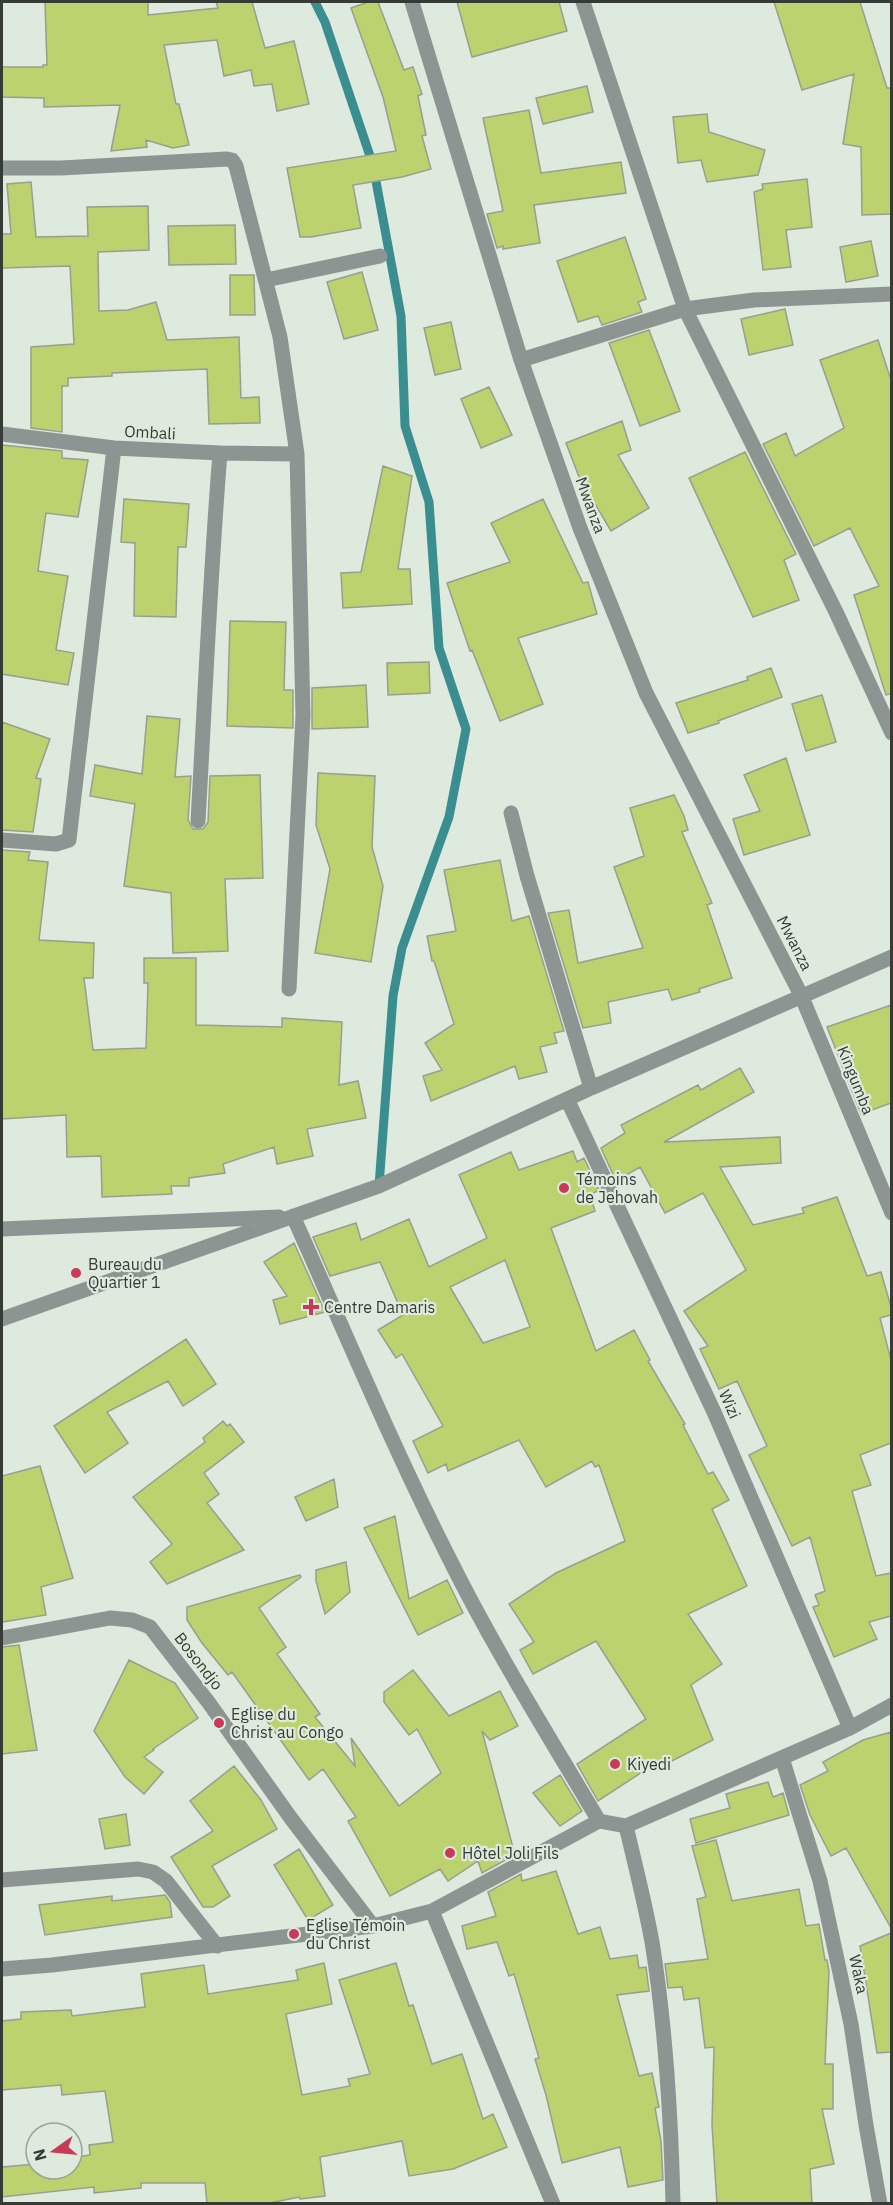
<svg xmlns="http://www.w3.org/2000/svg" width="893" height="2205" font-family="'IBM Plex Sans',sans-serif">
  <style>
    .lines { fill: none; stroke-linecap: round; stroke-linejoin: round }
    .stream { stroke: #3a8e90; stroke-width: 9 }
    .building { fill: #bcd26e; stroke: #9a9e8f; stroke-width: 1.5; fill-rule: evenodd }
    .minor { stroke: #8d9592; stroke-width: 15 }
    .poi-dot { fill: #c93a59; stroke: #ddeadd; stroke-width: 2 }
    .labels { text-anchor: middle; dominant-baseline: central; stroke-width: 4.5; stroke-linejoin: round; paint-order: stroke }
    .street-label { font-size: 16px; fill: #363b36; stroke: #ddeadd }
    .poi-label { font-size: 16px; fill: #363b36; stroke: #ddeadd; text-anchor: start }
  </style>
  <rect width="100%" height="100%" fill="#ddeadd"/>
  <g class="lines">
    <path class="stream" d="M 315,2 L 325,22 L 373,165 L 401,316 L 405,426 L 429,502 L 439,648 L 466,729 L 449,817 L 402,948 L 393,996 L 379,1186"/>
  </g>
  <path class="building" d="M 45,2 L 148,2 L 148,15 L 218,8 L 216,2 L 252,2 L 265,48 L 294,41 L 309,104 L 277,111 L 272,84 L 254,86 L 251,70 L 224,76 L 217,40 L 164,45 L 176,104 L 179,104 L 189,145 L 173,148 L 146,140 L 147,147 L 111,151 L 120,105 L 44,107 L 44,98 L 2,97 L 2,67 L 43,67 L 43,65 L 47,65 Z
    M 368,2 L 378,2 L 404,70 L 413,67 L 422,94 L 418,96 L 426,135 L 422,136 L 431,169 L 402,177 L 353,185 L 361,228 L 311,237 L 300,237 L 287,168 L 396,151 L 383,97 L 351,8 Z
    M 457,2 L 559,2 L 567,31 L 472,57 Z
    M 774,2 L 860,2 L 887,88 L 891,88 L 891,214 L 862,215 L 861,147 L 843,144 L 854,74 L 802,90 Z
    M 587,86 L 593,112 L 543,124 L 536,98 Z
    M 529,110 L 541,173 L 621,162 L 626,193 L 534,205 L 540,243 L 503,249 L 503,246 L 497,248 L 487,214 L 503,211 L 483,118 Z
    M 707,114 L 709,132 L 765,150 L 758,175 L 707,182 L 701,160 L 678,163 L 673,117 Z
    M 807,179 L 812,227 L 786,230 L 791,267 L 763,270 L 754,192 L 763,189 L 762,184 Z
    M 31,182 L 36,237 L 88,236 L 87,207 L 148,206 L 149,250 L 98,252 L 99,311 L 128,310 L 156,302 L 167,340 L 239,337 L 241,398 L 259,397 L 260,423 L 209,424 L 207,369 L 112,373 L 112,376 L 68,378 L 68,386 L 62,386 L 62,432 L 31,428 L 31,347 L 74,344 L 70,266 L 2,268 L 2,234 L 11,234 L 7,184 Z
    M 235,225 L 236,264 L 169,265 L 168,226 Z
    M 625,237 L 646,299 L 638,302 L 642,312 L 602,325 L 598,316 L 578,322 L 557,261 Z
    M 871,241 L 878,276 L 846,282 L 840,247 Z
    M 362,272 L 378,330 L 344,339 L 327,282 Z
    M 230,275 L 254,275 L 255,315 L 230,315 Z
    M 785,309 L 793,345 L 749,355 L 741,319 Z
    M 451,322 L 461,369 L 435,375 L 424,328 Z
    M 649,330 L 680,411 L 640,426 L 609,343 Z
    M 878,340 L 891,380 L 891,694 L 886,695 L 854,595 L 879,586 L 850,528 L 814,546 L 763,444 L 786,433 L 795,456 L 844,428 L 820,360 Z
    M 489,387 L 512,435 L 481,448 L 461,399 Z
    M 622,421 L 631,450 L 618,455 L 649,508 L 611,531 L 579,477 L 566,443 Z
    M 2,445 L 62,451 L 62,458 L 88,460 L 78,517 L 46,513 L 38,571 L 68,576 L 56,650 L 74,653 L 68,685 L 2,674 Z
    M 745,452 L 796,554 L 784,560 L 799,600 L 753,617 L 689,478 Z
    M 383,466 L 412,476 L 398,569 L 410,569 L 412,604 L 343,608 L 341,573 L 361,572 Z
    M 124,499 L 189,504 L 186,547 L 178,547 L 176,617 L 134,616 L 135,543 L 121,542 Z
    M 543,499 L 583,583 L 588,582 L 597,614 L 518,638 L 543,704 L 500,721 L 472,650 L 470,651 L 447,583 L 510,562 L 491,523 Z
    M 230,621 L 286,622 L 284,690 L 293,690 L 293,728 L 227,726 Z
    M 429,662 L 430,693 L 388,695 L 387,663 Z
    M 771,668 L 782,697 L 718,721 L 719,723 L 688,733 L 676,703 L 748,680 L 747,677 Z
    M 366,685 L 368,727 L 312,729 L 312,688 Z
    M 822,695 L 836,742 L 806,751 L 792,704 Z
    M 147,716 L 180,719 L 175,777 L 191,776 L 188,820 L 193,829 L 203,829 L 208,822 L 210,776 L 260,775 L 263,878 L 225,879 L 228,951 L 173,953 L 171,893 L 124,886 L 135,804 L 90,796 L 95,765 L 142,774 Z
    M 2,722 L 50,739 L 36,778 L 41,779 L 33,832 L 2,830 Z
    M 786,758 L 810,835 L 744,855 L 733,819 L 760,811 L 744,775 Z
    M 318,773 L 375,776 L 372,847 L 383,886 L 371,962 L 315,953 L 330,869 L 316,825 Z
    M 674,795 L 684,816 L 688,830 L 682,832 L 712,903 L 707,905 L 732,978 L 699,989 L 700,992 L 672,1000 L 668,989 L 608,1002 L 611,1023 L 583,1028 L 548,913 L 569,910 L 578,963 L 643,948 L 614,867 L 644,856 L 630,808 Z
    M 2,850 L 30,852 L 28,860 L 48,862 L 39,940 L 94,943 L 93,978 L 84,978 L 93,1050 L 146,1048 L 148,983 L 144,983 L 144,958 L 196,958 L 196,1025 L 282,1027 L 282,1018 L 342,1022 L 339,1085 L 358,1081 L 366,1118 L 307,1129 L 313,1156 L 277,1164 L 274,1147 L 223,1164 L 225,1173 L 189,1178 L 189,1186 L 171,1186 L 172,1194 L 102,1197 L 101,1156 L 67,1157 L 66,1115 L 2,1119 Z
    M 500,860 L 512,921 L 529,916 L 564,1031 L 554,1033 L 557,1043 L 540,1047 L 547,1072 L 519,1079 L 515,1066 L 431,1101 L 423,1076 L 442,1070 L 425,1043 L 454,1024 L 434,961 L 432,961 L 427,936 L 456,931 L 444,870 Z
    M 891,1005 L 891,1103 L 861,1114 L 827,1027 Z
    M 740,1068 L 754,1092 L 664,1142 L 780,1137 L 781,1163 L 720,1167 L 753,1225 L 804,1213 L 802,1208 L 837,1197 L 867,1276 L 881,1272 L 891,1307 L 891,1315 L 880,1318 L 891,1360 L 891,1443 L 860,1455 L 871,1485 L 852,1491 L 876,1576 L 891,1573 L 891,1616 L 869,1622 L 877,1639 L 834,1657 L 813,1607 L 819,1605 L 815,1595 L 825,1591 L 810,1537 L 792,1546 L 749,1455 L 767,1446 L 737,1381 L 719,1389 L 700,1349 L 708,1346 L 684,1311 L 746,1270 L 703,1193 L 665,1213 L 640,1167 L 616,1181 L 601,1148 L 625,1133 L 621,1125 L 698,1085 L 701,1090 Z
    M 573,1151 L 577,1162 L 584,1158 L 599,1190 L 590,1195 L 595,1211 L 551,1228 L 596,1351 L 634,1330 L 650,1360 L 648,1361 L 685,1424 L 683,1425 L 708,1474 L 713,1472 L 729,1500 L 712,1509 L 747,1586 L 688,1614 L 722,1664 L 691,1685 L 713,1740 L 668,1763 L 665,1757 L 598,1801 L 577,1764 L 646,1719 L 596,1641 L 533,1674 L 520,1650 L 534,1642 L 509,1604 L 556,1573 L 625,1541 L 599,1465 L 595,1467 L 592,1461 L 546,1487 L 519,1440 L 448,1471 L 446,1464 L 428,1473 L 413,1441 L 443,1426 L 402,1354 L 396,1358 L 378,1330 L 403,1315 L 380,1262 L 330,1276 L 313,1237 L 356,1223 L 361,1240 L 409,1219 L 429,1267 L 487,1238 L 459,1175 L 511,1152 L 519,1170 ZM 505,1260 L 530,1327 L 483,1343 L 450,1287 Z
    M 294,1243 L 325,1312 L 280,1324 L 273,1300 L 287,1296 L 264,1262 Z
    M 186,1339 L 216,1384 L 183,1406 L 168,1381 L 107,1412 L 128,1443 L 85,1473 L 54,1426 Z
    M 223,1421 L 227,1426 L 230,1424 L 244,1442 L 204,1473 L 219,1494 L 207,1503 L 244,1550 L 167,1584 L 150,1562 L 172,1544 L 133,1497 L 205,1442 L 203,1438 Z
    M 40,1466 L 73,1578 L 41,1587 L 46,1615 L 2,1622 L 2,1476 Z
    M 334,1479 L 338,1507 L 306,1521 L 295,1497 Z
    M 395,1516 L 409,1599 L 447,1580 L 463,1613 L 418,1635 L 364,1528 Z
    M 346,1562 L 350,1592 L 325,1614 L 316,1581 L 316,1570 Z
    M 300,1575 L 301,1577 L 259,1608 L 286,1647 L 277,1654 L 320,1714 L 315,1717 L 355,1766 L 351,1738 L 399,1806 L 441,1773 L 417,1729 L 409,1735 L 384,1702 L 384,1692 L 413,1670 L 449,1716 L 500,1691 L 518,1726 L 490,1740 L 482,1731 L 515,1855 L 482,1873 L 478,1861 L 448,1881 L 440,1869 L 390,1896 L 348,1821 L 356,1817 L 323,1769 L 309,1780 L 232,1672 L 228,1675 L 202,1643 L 187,1620 L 187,1607 Z
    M 19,1645 L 37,1750 L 2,1754 L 2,1647 Z
    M 129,1660 L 175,1683 L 198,1718 L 153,1749 L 154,1750 L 144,1757 L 163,1772 L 144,1794 L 125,1777 L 94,1731 Z
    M 891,1732 L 891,1928 L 846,1848 L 831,1856 L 810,1815 L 800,1785 L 828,1771 L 823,1762 L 863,1740 Z
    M 234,1766 L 261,1800 L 277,1829 L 212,1866 L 230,1896 L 213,1907 L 203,1907 L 171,1857 L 213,1831 L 190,1801 Z
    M 560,1775 L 582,1811 L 560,1826 L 533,1793 Z
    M 768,1782 L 773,1797 L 783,1793 L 789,1815 L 696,1843 L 690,1819 L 730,1808 L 726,1794 Z
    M 126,1814 L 130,1845 L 105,1849 L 99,1819 Z
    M 716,1840 L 732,1901 L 799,1889 L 806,1926 L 819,1924 L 825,1960 L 827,1960 L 829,1971 L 825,2064 L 833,2064 L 833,2109 L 822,2109 L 834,2164 L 810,2169 L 812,2204 L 717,2204 L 712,2125 L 714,2047 L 705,2048 L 699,1998 L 684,2000 L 682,1987 L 668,1988 L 665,1964 L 708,1959 L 697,1899 L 706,1897 L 692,1846 Z
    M 299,1849 L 333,1905 L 308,1920 L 274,1865 Z
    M 556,1871 L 578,1934 L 600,1927 L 610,1959 L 637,1955 L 639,1968 L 646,1967 L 649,1991 L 617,1995 L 639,2076 L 652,2073 L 659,2107 L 655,2108 L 661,2141 L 663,2180 L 628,2187 L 620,2147 L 562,2163 L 546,2095 L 535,2059 L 539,2058 L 514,1974 L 509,1976 L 497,1942 L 467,1949 L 462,1926 L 496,1916 L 488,1892 L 521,1874 L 522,1881 Z
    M 165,1895 L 170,1902 L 172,1917 L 45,1935 L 39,1905 L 112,1896 L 112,1901 Z
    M 891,1933 L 891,2052 L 877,2053 L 860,1946 Z
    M 324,1963 L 332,2004 L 286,2014 L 302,2095 L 350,2086 L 348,2079 L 370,2074 L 339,1980 L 396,1963 L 409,2006 L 413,2005 L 432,2064 L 462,2054 L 483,2119 L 493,2114 L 507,2147 L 453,2169 L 409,2176 L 402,2141 L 320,2157 L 325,2196 L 300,2199 L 299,2197 L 265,2204 L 207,2204 L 205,2183 L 141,2183 L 141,2188 L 94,2193 L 94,2187 L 2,2197 L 2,2167 L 36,2164 L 36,2169 L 72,2169 L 72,2158 L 90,2155 L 89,2145 L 113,2142 L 105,2091 L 62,2095 L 61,2085 L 2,2090 L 2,2021 L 21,2019 L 21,2012 L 71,2010 L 72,2016 L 145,2007 L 141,1974 L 204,1965 L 208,1994 L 298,1980 L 296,1970 Z"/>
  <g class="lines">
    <path class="minor" d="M 412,2 L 521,360 L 580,528 L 646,693 L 801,995 L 892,1213
      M 583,2 L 685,309 L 836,612 L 892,733
      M 2,168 L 61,168 L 227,159 L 232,160 L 236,166 L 280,337 L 297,454 L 303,715 L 289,989
      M 266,280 L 380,256
      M 521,360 L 685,309 L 754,300 L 892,294
      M 2,434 L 114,448 L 220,453 L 297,454
      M 511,813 L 527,876 L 591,1088
      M 198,821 C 205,699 210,576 220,453
      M 2,840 L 56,844 L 69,840 L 114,448
      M 567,1099 L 714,1412 L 850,1728
      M 293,1216 C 344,1330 392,1445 448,1556 C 493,1647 547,1733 599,1821
      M 2,1229 L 279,1217
      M 2,1319 L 379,1186 L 591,1088 L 892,957
      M 2,1638 L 110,1618 L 132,1620 L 150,1627 L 209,1703 L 290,1817 L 373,1926
      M 782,1758 L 820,1881 L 851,2024 L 866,2125 L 880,2204
      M 626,1826 C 635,1864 645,1903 652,1942 C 666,2028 671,2117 673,2204
      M 2,1880 L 138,1869 L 153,1872 L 166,1881 L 217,1946
      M 432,1911 L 553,2204
      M 2,1969 L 52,1965 L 373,1926 L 432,1911 L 599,1821 L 626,1826 L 850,1728 L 892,1705"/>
  </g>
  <g class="poi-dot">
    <circle cx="564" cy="1188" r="6"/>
    <circle cx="76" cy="1273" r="6"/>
    <path d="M308 1298h6v6h6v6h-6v6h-6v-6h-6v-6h6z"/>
    <circle cx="219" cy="1723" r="6"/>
    <circle cx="615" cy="1764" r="6"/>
    <circle cx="450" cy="1853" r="6"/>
    <circle cx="294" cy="1934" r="6"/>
  </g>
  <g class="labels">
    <g class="street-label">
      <text transform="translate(150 432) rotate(3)">Ombali</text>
      <text transform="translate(591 505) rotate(70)">Mwanza</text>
      <text transform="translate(795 943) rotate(63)">Mwanza</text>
      <text transform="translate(856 1080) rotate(68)">Kingumba</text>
      <text transform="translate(730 1404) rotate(66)">Wizi</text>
      <text transform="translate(199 1661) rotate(52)">Bosondjo</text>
      <text transform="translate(859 1974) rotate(78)">Waka</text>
    </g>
    <g class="poi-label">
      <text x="576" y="1179">Témoins<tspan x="576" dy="18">de Jehovah</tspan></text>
      <text x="88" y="1264">Bureau du<tspan x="88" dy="18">Quartier 1</tspan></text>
      <text x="324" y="1307">Centre Damaris</text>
      <text x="231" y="1714">Eglise du<tspan x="231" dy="18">Christ au Congo</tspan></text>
      <text x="627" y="1764">Kiyedi</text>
      <text x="462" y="1853">Hôtel Joli Fils</text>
      <text x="306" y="1925">Eglise Témoin<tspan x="306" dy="18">du Christ</tspan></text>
    </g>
  </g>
  <rect width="893" height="2205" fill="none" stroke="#363b36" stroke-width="6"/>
  <g transform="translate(54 2151) rotate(255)"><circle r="28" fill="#ddeadd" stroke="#9aa49a" stroke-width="1.5"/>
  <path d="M0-4.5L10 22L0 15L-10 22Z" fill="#c93a59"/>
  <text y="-9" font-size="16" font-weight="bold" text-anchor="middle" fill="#363b36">N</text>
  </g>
</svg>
